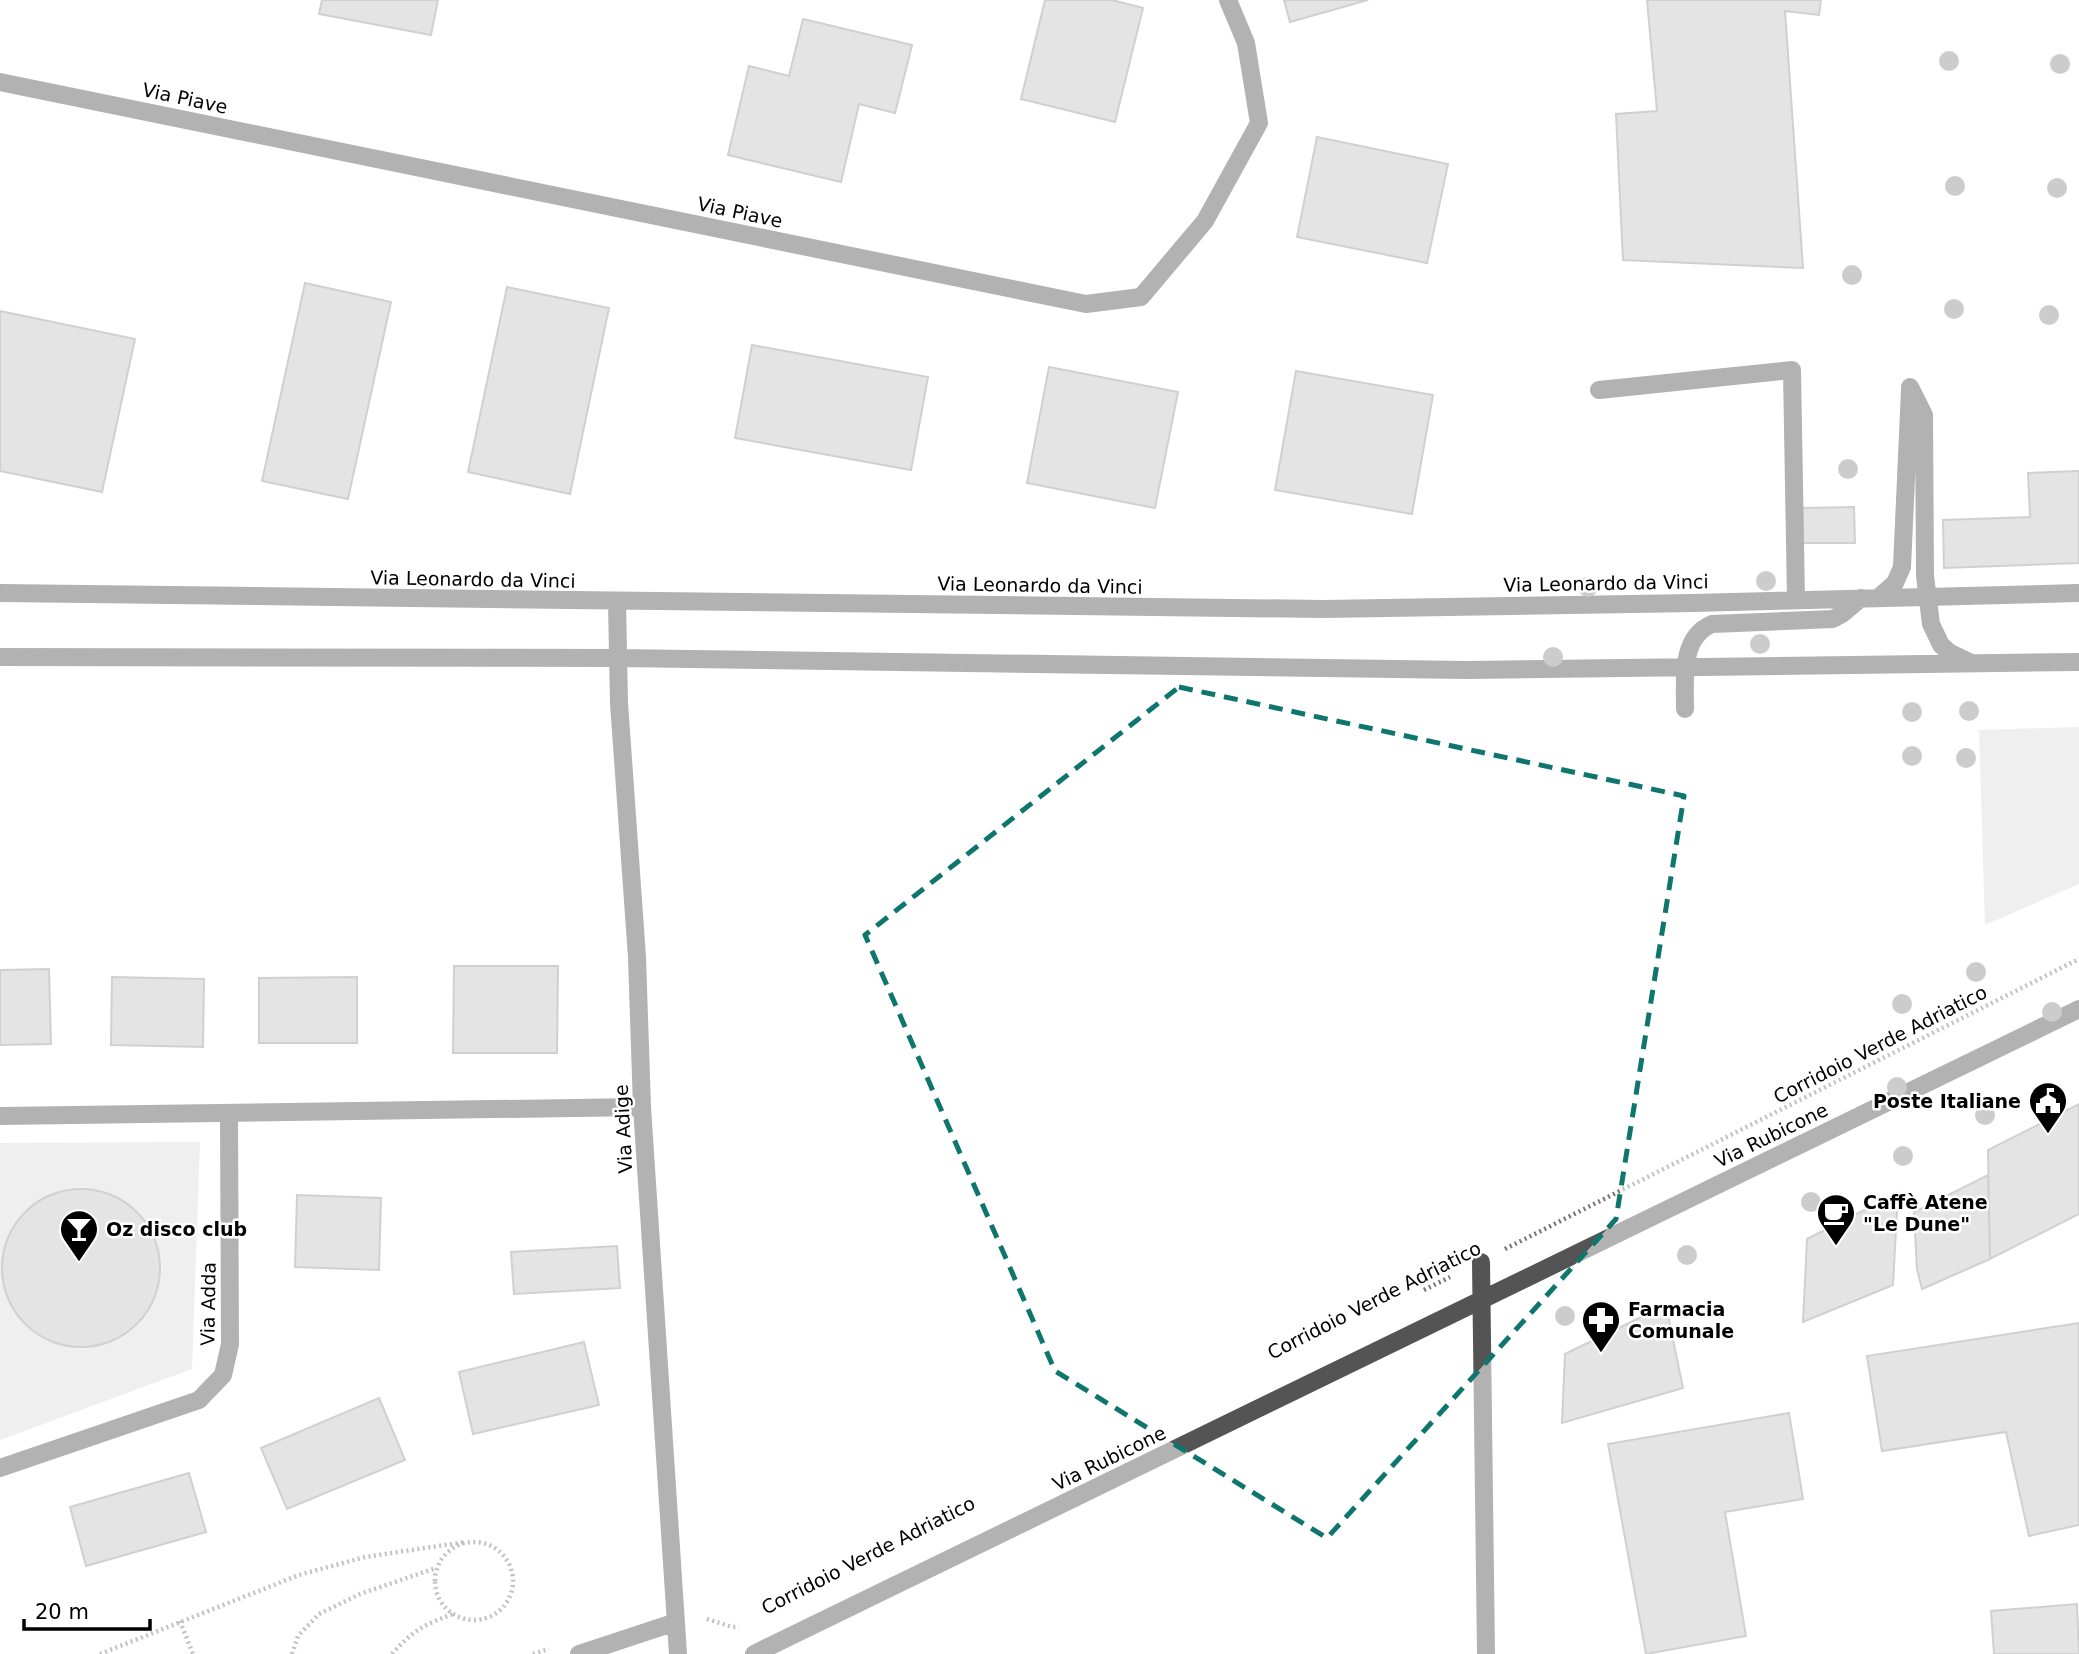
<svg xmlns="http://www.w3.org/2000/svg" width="2079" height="1654" font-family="'DejaVu Sans',sans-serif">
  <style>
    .green { fill: #dbdbdb }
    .building { fill: #c4c4c4; stroke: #989898; stroke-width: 2 }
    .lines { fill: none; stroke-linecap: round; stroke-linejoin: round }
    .path { stroke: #767676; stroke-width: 4.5; stroke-dasharray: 2 3.5; stroke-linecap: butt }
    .minor { stroke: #545454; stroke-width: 18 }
    .tree { fill: #8e8e8e }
    .marked { fill: none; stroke: #0f766e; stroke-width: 5; stroke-dasharray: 14 9; stroke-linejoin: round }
    .labels { text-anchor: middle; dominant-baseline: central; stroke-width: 5; stroke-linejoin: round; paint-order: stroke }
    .street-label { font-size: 19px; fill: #000; stroke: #fff }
    .poi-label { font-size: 19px; font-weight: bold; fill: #000; stroke: #fff; text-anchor: start }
  </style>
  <rect width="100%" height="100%" fill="#fff"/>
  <path class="green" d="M 2079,727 L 2079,884 L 1985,925 L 1979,730 Z
    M 200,1142 L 192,1369 L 0,1440 L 0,1143 Z"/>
  <path class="building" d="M 322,0 L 438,0 L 431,35 L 319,14 Z
    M 1045,0 L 1112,0 L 1143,8 L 1115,122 L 1021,99 Z
    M 1284,0 L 1368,0 L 1290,22 Z
    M 1647,0 L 1821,0 L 1819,15 L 1785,11 L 1803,268 L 1623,260 L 1616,114 L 1657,111 Z
    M 803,19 L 912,45 L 895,113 L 859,104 L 841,182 L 728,155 L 749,66 L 789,76 Z
    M 1317,137 L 1448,164 L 1427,263 L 1297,237 Z
    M 305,283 L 391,302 L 348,499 L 262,481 Z
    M 507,287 L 609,308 L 570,494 L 468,472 Z
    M 0,311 L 135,339 L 102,492 L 0,471 Z
    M 752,345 L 928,377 L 911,470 L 735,438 Z
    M 1049,367 L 1178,392 L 1155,508 L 1027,483 Z
    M 1296,371 L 1433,395 L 1412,514 L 1275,490 Z
    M 2079,471 L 2079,563 L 1944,568 L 1943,520 L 2030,517 L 2028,473 Z
    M 1854,507 L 1855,543 L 1803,543 L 1802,508 Z
    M 454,966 L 558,966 L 557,1053 L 453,1053 Z
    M 49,969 L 51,1044 L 0,1045 L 0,970 Z
    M 112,977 L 204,979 L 203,1047 L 111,1045 Z
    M 357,977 L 357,1043 L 259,1043 L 259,978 Z
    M 2079,1104 L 2079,1214 L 1990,1259 L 1988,1150 Z
    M 1988,1175 L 1990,1259 L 1922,1289 L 1917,1269 L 1914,1212 Z
    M2 1268a79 79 0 1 1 158 0a79 79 0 1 1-158 0Z
    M 1898,1193 L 1893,1285 L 1803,1322 L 1807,1239 Z
    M 297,1195 L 381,1198 L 379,1270 L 295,1267 Z
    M 617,1246 L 620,1288 L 514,1294 L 511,1252 Z
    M 1666,1305 L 1683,1388 L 1562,1423 L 1565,1354 Z
    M 2079,1323 L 2079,1525 L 2029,1536 L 2006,1432 L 1882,1451 L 1867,1356 Z
    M 584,1342 L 599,1405 L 473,1434 L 459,1372 Z
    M 379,1398 L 405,1460 L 287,1509 L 261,1448 Z
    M 1789,1413 L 1803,1499 L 1725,1512 L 1746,1636 L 1646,1654 L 1608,1444 Z
    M 189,1473 L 206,1532 L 86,1566 L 70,1507 Z
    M 2077,1604 L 2079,1654 L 1994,1654 L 1991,1611 Z"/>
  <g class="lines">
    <path class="path" d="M 1505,1249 L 2079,959
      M 1424,1290 L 1450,1277
      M435 1581a39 39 0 1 1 78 0a39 39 0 1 1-78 0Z
      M 707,1619 L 732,1627 L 739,1627
      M 180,1621 L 193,1654
      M 100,1654 L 299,1575 L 365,1557 L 465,1542
      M 292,1654 L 298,1636 L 319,1614 L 360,1594 L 436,1568
      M 392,1654 C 412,1631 425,1624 453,1614
      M 533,1654 L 549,1649"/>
    <path class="minor" d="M 0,82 L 1086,304 L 1141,297 L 1205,221 L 1259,123 L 1246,43 L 1228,0
      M 1910,387 L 1924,415 L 1925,576 L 1931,624 L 1941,645 L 1950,653 L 1969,662
      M 1599,390 L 1792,370 L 1796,600
      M 0,593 L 1323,609 L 1693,603 L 2079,593
      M 1879,597 L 1895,583 L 1902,567 L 1910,390
      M 617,602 L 619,703 L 637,957 L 642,1107 L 678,1654
      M 0,657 L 618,658 L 1467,670 L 2079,662
      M 1685,709 C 1685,680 1680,637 1712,624 L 1833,619 L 1842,614 L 1861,598
      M 0,1116 L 642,1107
      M 1481,1262 L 1486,1654
      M 0,1468 L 199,1400 L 223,1375 L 230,1344 L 229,1114
      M 579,1654 L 676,1622
      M 754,1654 L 2079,1009"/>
  </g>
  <g class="tree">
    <circle cx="1949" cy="61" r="10"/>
    <circle cx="2060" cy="64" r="10"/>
    <circle cx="1955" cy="186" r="10"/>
    <circle cx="2057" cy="188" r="10"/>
    <circle cx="1852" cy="275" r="10"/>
    <circle cx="1954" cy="309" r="10"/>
    <circle cx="2049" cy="315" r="10"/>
    <circle cx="1848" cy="469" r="10"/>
    <circle cx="1766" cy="581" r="10"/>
    <circle cx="1588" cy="587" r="10"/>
    <circle cx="1760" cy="644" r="10"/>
    <circle cx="1553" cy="657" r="10"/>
    <circle cx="1969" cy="711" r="10"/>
    <circle cx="1912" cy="712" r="10"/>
    <circle cx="1912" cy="756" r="10"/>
    <circle cx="1966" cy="758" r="10"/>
    <circle cx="1976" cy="972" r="10"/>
    <circle cx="1902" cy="1004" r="10"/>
    <circle cx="2052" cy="1012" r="10"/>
    <circle cx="1897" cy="1087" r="10"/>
    <circle cx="1985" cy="1115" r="10"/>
    <circle cx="1903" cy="1156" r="10"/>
    <circle cx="1811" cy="1202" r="10"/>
    <circle cx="1687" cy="1255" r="10"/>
    <circle cx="1565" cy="1316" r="10"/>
  </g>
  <path d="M0 0H2079V1654H0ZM 1179,687 L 1684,796 L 1616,1219 L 1327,1538 L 1055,1371 L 865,935 Z" fill="#fff" fill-opacity=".55" fill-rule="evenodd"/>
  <path class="marked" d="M 1179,687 L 1684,796 L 1616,1219 L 1327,1538 L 1055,1371 L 865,935 Z"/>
  <defs>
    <symbol id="civic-pin" viewBox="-11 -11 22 30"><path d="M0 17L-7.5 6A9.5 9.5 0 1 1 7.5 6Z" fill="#000" stroke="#fff"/><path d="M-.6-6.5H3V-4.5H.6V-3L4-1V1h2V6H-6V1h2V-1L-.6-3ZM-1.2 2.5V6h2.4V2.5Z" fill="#fff"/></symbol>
    <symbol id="cafe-pin" viewBox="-11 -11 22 30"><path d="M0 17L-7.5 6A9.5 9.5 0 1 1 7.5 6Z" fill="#000" stroke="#fff"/><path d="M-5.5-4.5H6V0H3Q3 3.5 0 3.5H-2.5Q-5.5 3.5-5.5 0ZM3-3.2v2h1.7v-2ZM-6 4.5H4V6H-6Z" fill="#fff"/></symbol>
    <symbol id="bar-pin" viewBox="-11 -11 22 30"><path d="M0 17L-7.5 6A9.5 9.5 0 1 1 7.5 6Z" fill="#000" stroke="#fff"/><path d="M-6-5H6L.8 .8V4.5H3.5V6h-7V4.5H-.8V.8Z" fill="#fff"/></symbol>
    <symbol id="pharmacy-pin" viewBox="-11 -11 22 30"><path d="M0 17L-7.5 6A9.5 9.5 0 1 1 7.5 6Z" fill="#000" stroke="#fff"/><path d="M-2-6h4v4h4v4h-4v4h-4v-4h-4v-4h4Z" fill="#fff"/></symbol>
  </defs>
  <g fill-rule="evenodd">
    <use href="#civic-pin" x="2026" y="1079" width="44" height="60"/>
    <use href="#cafe-pin" x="1814" y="1191" width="44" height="60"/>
    <use href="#bar-pin" x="57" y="1207" width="44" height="60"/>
    <use href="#pharmacy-pin" x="1579" y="1298" width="44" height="60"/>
  </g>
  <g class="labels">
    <g class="street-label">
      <text transform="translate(185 98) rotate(12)">Via Piave</text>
      <text transform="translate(740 212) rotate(12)">Via Piave</text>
      <text transform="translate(473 579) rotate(1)">Via Leonardo da Vinci</text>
      <text transform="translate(1606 583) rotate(-1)">Via Leonardo da Vinci</text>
      <text transform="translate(1040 585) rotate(1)">Via Leonardo da Vinci</text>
      <text transform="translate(1880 1044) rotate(-27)">Corridoio Verde Adriatico</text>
      <text transform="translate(623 1129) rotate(-93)">Via Adige</text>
      <text transform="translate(1771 1135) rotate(-26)">Via Rubicone</text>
      <text transform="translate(1374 1300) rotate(-27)">Corridoio Verde Adriatico</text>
      <text transform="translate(208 1304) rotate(-89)">Via Adda</text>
      <text transform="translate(1109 1458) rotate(-26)">Via Rubicone</text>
      <text transform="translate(868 1555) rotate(-27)">Corridoio Verde Adriatico</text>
    </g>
    <g class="poi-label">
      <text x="2021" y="1101" text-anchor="end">Poste Italiane</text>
      <text x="1863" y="1202">Caffè Atene<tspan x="1863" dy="22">"Le Dune"</tspan></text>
      <text x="106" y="1229">Oz disco club</text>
      <text x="1628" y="1309">Farmacia<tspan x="1628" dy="22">Comunale</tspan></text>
    </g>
  </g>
  <path d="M24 1619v10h126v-10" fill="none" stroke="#000000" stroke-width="3.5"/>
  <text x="35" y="1619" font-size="21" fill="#000000" stroke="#ffffff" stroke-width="5" paint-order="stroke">20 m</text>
</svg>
